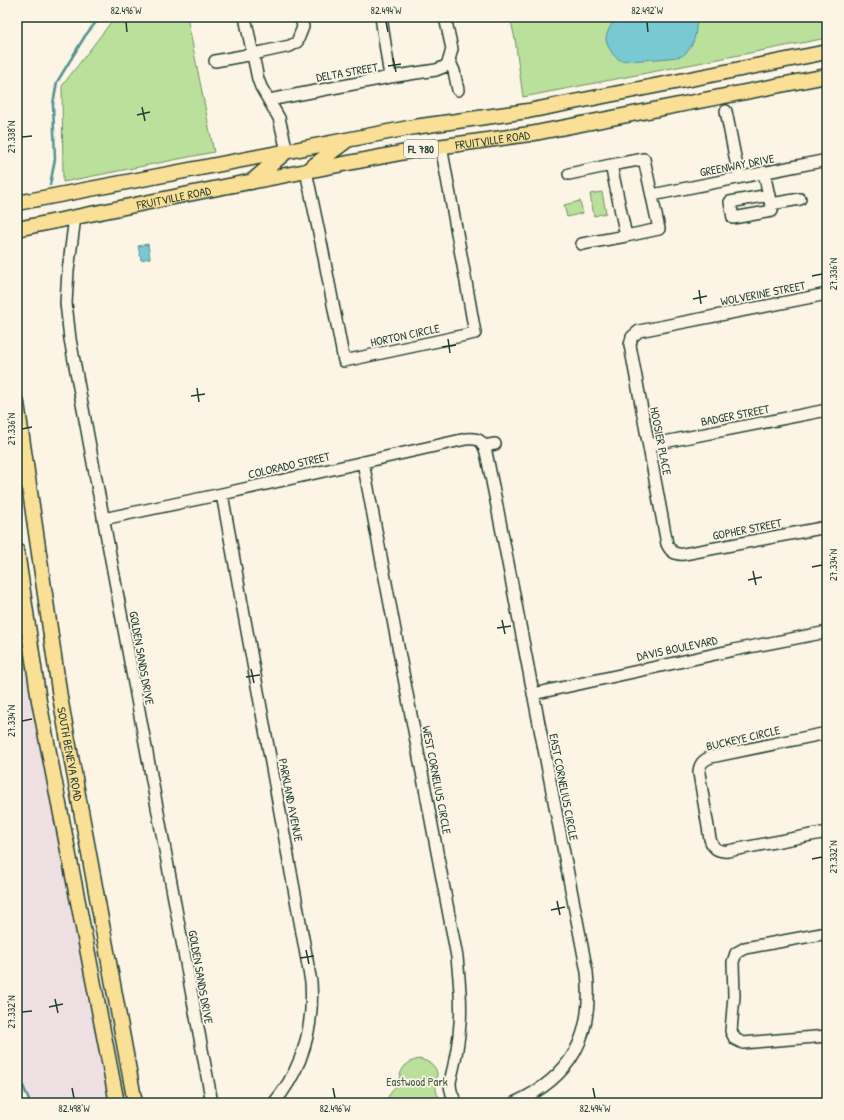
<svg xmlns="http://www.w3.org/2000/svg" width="844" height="1120" font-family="'Patrick Hand',sans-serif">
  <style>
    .built { fill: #eee0e2 }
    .green { fill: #bbe09b; stroke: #6d8e68 }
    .water { fill: #79c9d3; stroke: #559193 }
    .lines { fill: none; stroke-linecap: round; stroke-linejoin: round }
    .stream { stroke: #559193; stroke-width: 2.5 }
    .minor-casing { stroke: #1f3d34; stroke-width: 14 }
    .major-casing { stroke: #1f3d34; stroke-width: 17 }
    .minor { stroke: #fcf5e5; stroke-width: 11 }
    .major { stroke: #fadf96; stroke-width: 14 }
    .ticks { fill: none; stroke: #1f3d34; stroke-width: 1.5 }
    .labels { text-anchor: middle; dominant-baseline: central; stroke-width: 3.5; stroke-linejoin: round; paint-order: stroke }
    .shield { fill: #fcf5e5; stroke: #617469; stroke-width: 1 }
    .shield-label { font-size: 11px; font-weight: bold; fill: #1f3d34 }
    .street-label { font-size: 12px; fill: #1f3d34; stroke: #fcf5e5 }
    .park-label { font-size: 12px; fill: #3e5e49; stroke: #fcf5e5 }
    .neatline { fill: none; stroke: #1f3d34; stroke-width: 1.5 }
    .ticks-label { font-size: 10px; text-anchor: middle; fill: #1f3d34 }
  </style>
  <rect width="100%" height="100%" fill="#fcf5e5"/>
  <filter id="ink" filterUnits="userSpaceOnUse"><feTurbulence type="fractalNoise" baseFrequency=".025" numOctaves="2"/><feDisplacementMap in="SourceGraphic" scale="8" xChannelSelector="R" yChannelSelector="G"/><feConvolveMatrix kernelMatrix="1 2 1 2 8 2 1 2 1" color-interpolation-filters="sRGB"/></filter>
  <g filter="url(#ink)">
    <path class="built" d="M 17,606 L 86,981 L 111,1103 L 30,1103 L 17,1068 Z"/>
    <path class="green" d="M 115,17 L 187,17 L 214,152 L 63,182 L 62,86 Z
      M 510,17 L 827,17 L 827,38 L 523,97 L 515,39 Z
      M 602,192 L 606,213 L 594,216 L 590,194 Z
      M 580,201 L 583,213 L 567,217 L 564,205 Z
      M 419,1059 C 428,1061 437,1065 437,1075 C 437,1079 435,1084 436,1088 C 436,1094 440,1099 443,1103 L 385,1103 C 388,1095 393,1091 397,1084 C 399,1081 399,1078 400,1075 C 403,1065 410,1061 419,1059 Z"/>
    <path class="water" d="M 614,17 L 697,17 C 696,30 696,42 687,52 C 687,52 683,55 682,56 C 676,58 626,62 620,60 C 613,57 608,47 606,40 C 605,33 613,25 614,17 Z
      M 148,244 L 150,258 L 141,260 L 138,246 Z"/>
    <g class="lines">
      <path class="stream" d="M 50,185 L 55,159 L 53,104 L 57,82 L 85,36 L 100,17
        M 17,1071 L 30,1103"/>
      <defs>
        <path id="minor" d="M 245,17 L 258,79 L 261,87 L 279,118 L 287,151
          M 381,17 L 390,77
          M 445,17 L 452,49 L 449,60 L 454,71 L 458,90
          M 215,61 L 253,54 L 290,46 L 297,42 L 303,27 L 302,22
          M 269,100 L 390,77 L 436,70 L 446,66 L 449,60
          M 726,111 L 739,177
          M 644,159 L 659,229 L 626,236 L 611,165 Z
          M 306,171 L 322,247 L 344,361 L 475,333 L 466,282 L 441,146
          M 764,172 L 772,211 L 733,218 L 730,202 L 769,195
          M 569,174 L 611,165
          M 652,195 L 827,160
          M 771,204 L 800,199
          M 75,217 L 68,271 L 66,303 L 70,339 L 212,1103
          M 582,244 L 626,236
          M 827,294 L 639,331 L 632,337 L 630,345 L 667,544 C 671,552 675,555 684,554 L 827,527
          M 649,445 L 827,410
          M 484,446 L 495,444
          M 363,462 L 457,957 C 459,979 462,1001 460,1023 C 459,1043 455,1062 450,1082 C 450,1090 452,1097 457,1103
          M 222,494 L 311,982 C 314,1027 303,1068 274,1103
          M 103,519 L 222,494 L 466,439 C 479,438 482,440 486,452 L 496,501 L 587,972 C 594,1036 572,1077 514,1103
          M 533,694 L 734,650 L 827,632
          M 827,733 L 711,757 C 703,760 699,764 699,773 L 710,839 C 713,849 718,852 728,851 L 827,832
          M 827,933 L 745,948 L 736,953 L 733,962 L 734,996 L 731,1031 L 735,1039 L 743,1043 L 827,1036"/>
        <g id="major">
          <path d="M 309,169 L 345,142"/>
          <path d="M 251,182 L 287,151"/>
          <path d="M 17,203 L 414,127 L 528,111 L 827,52"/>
          <path id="s1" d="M 17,229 L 218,188 L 416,150 L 530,134 L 827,76"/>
          <path id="s2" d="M 17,403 L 60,697 L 135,1103"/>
          <path d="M 17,551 L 39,701 L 117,1103"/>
        </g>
      </defs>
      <use href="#minor" class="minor-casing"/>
      <use href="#major" class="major-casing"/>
      <use href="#minor" class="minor"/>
      <use href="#major" class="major"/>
    </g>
  </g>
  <path class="ticks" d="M 126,22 L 127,32M 386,22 L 388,32M 647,22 L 648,32M 393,58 L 396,72M 388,66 L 401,64M 142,107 L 145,121M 137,115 L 150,112M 22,137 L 32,136M 812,276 L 822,274M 699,290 L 701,304M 693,299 L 707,296M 448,339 L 450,353M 442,347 L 456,345M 197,388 L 199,402M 191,396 L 205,394M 22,429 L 32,427M 812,567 L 822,565M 753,571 L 756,585M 748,580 L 762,577M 502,620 L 505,634M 497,628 L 511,626M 251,669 L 254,683M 246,677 L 260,675M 22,721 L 32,719M 812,859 L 822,857M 557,901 L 560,915M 551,910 L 565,907M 306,950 L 309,964M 300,958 L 314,956M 55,999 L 58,1013M 49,1007 L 63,1004M 22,1012 L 32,1011M 72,1088 L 74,1098M 333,1088 L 335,1098M 593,1088 L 595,1098"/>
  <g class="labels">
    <rect class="shield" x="404" y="140" width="34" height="18" rx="3"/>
    <g class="shield-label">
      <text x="421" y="149">FL 780</text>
    </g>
    <g class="street-label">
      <text transform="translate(347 72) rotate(-10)">DELTA STREET</text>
      <text stroke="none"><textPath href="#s1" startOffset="484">FRUITVILLE ROAD</textPath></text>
      <text transform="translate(737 165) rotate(-11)">GREENWAY DRIVE</text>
      <text stroke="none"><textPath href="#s1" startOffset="160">FRUITVILLE ROAD</textPath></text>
      <text transform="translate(763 293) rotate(-11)">WOLVERINE STREET</text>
      <text transform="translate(405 335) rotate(-12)">HORTON CIRCLE</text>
      <text transform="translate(735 415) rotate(-11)">BADGER STREET</text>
      <text transform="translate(661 441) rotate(79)">HOOSIER PLACE</text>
      <text transform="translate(289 465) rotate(-13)">COLORADO STREET</text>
      <text transform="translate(747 529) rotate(-11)">GOPHER STREET</text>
      <text transform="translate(677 648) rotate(-12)">DAVIS BOULEVARD</text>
      <text transform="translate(142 658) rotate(80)">GOLDEN SANDS DRIVE</text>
      <text transform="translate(743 738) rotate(-13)">BUCKEYE CIRCLE</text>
      <text stroke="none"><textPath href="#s2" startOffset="355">SOUTH BENEVA ROAD</textPath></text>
      <text transform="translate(437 780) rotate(79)">WEST CORNELIUS CIRCLE</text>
      <text transform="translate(564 787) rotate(79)">EAST CORNELIUS CIRCLE</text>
      <text transform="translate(291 800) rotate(79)">PARKLAND AVENUE</text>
      <text transform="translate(201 977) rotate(80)">GOLDEN SANDS DRIVE</text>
    </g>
    <g class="park-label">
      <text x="417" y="1081">Eastwood Park</text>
    </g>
  </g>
  <rect width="844" height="1120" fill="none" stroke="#fcf5e5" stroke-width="44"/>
  <rect x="22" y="22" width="800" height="1076" class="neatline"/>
  <g class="ticks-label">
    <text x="126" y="14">82.496°W</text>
    <text x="386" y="14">82.494°W</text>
    <text x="647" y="14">82.492°W</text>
    <text transform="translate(11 137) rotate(-90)" y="4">27.338°N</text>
    <text transform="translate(833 274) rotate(-90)" y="4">27.336°N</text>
    <text transform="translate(11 429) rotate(-90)" y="4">27.336°N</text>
    <text transform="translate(833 565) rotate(-90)" y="4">27.334°N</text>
    <text transform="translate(11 721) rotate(-90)" y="4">27.334°N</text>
    <text transform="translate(833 857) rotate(-90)" y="4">27.332°N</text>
    <text transform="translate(11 1012) rotate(-90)" y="4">27.332°N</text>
    <text x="74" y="1112">82.498°W</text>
    <text x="335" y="1112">82.496°W</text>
    <text x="595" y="1112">82.494°W</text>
  </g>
</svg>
